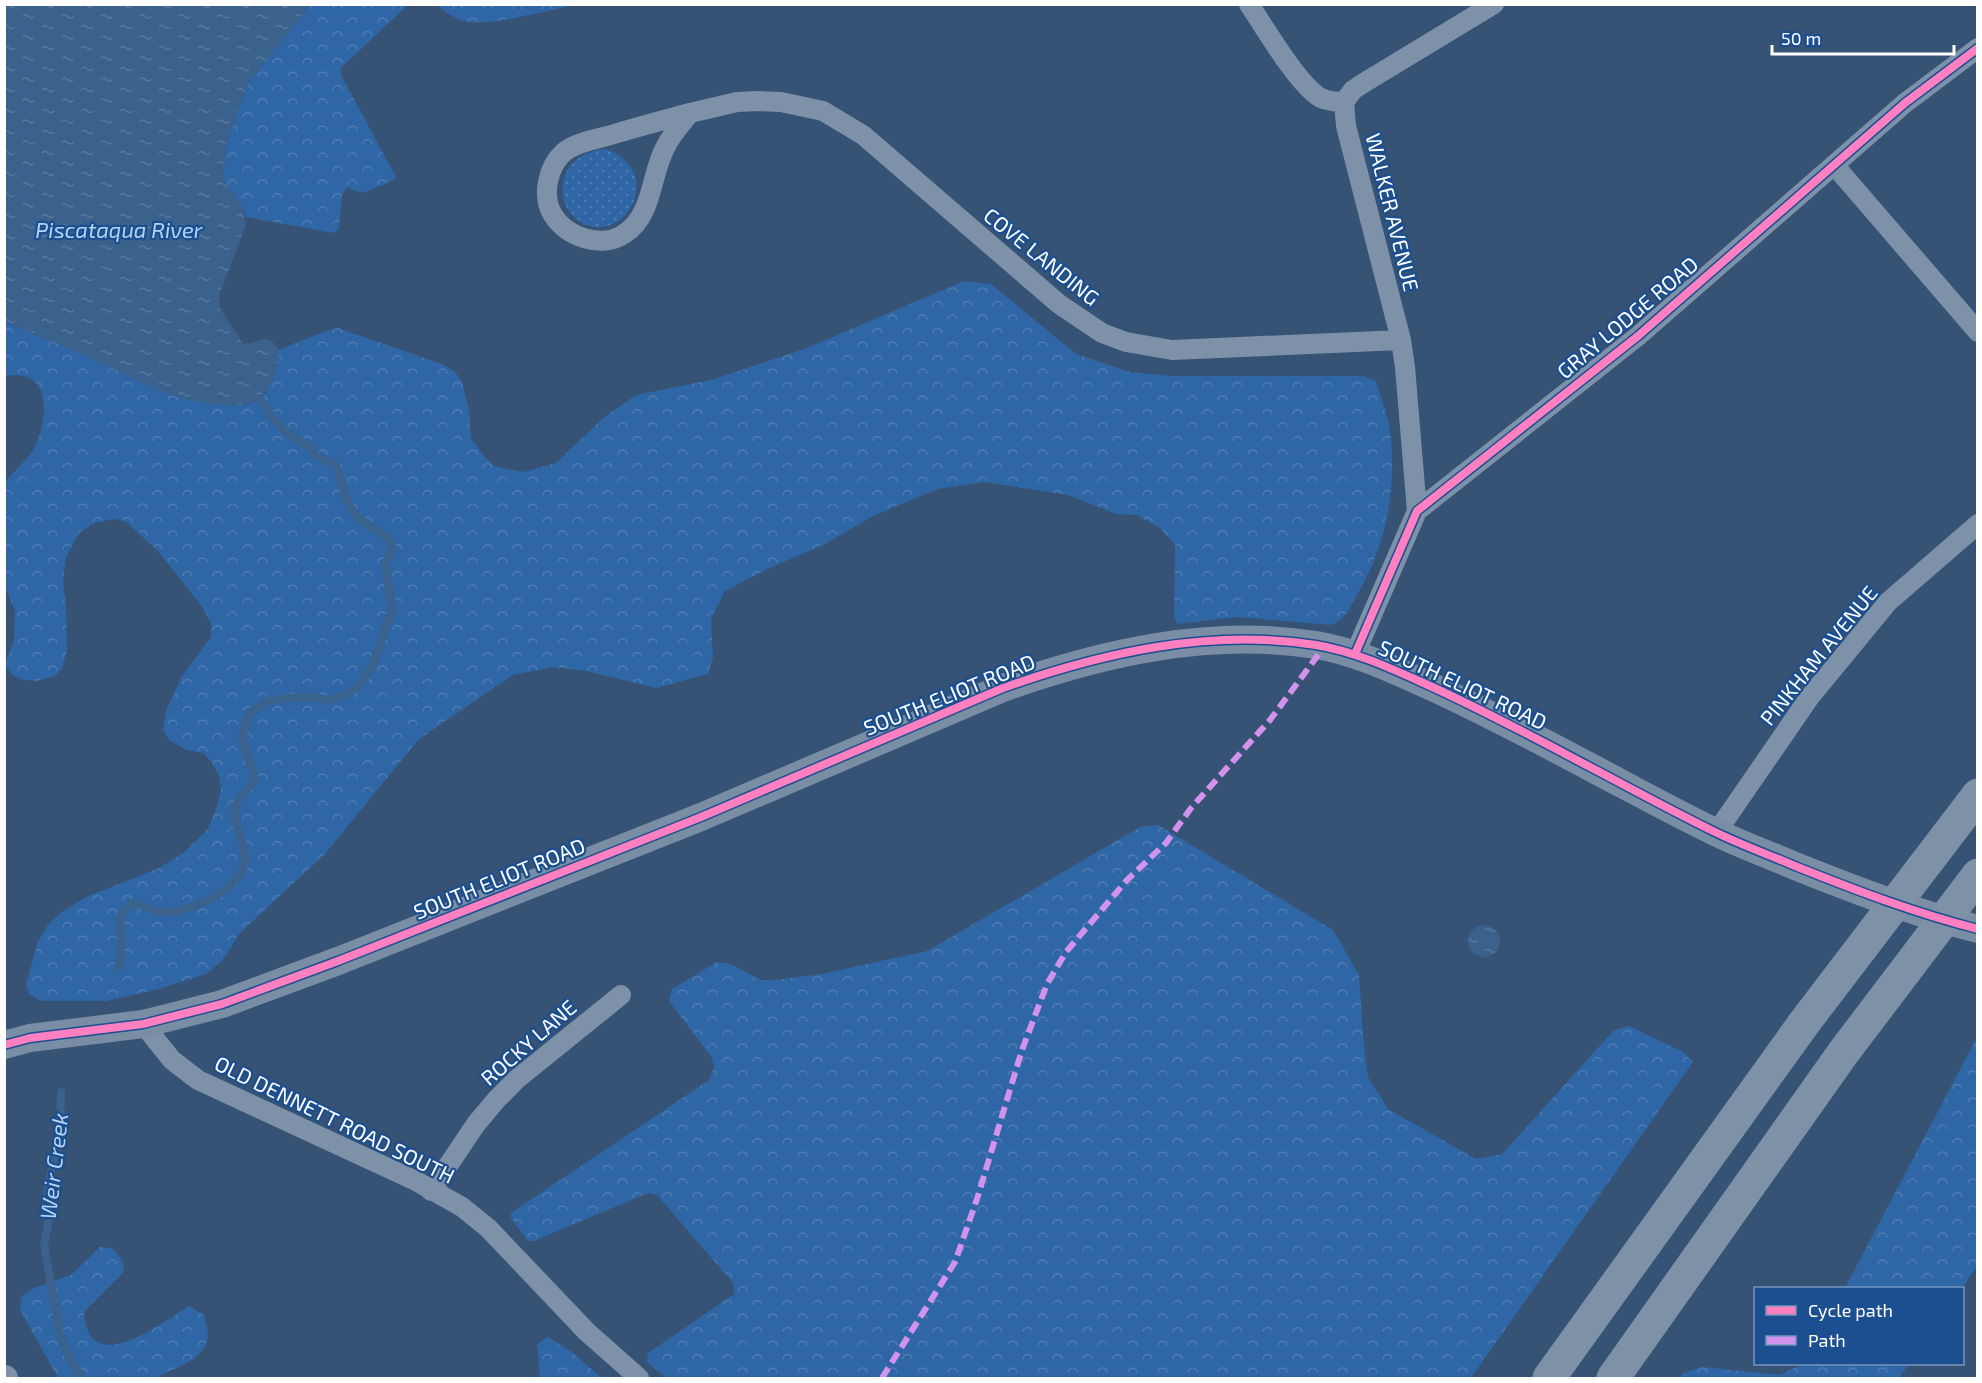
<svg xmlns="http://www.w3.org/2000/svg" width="1982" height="1383" font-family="'Exo 2',sans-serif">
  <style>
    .grass { fill: url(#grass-dots) }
    .forest { fill: url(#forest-crowns) }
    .water { fill: url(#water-ripples) }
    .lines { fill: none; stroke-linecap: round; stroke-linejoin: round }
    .stream { stroke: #3b618d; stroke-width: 8 }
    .minor { stroke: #7d92a8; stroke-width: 20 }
    .tertiary { stroke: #7d92a8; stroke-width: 26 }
    .secondary { stroke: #798da4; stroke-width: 28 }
    .motorway { stroke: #7e92a7; stroke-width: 33 }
    .quiet { stroke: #d193ec; stroke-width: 6; stroke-dasharray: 12 6; stroke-linecap: butt }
    .cycleway-casing { stroke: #1b4f8f; stroke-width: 11 }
    .cycleway { stroke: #ff80c0; stroke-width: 8 }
    .labels { text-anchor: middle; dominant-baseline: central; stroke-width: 4.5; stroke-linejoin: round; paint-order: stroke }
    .street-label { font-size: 21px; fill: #fff; stroke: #1b4f8f }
    .water-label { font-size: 22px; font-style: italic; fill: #b5d3f5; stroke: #1b4f8f }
  </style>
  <defs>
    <pattern id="grass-dots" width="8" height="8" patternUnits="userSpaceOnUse" patternTransform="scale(1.5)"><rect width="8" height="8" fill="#2f66a5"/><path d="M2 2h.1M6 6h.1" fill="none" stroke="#4e7db2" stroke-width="1.8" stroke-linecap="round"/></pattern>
    <pattern id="forest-crowns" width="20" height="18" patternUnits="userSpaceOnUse" patternTransform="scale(1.5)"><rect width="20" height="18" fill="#2f66a5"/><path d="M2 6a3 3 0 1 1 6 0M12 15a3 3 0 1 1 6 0" fill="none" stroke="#4e7db2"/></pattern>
    <pattern id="water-ripples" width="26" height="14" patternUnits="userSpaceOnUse" patternTransform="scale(1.5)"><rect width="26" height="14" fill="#3b618d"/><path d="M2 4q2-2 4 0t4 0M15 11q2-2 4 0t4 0" fill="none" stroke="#58799e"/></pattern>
  </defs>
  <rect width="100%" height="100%" fill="#365274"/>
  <path class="grass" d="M 606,149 C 667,171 625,248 580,222 C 573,217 566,209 564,201 C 557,170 578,151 606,149 Z"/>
  <path class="forest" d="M 310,5 L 408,5 L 341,68 L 341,75 L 396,177 L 392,181 L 365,192 L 361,193 L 347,187 L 342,195 L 339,229 L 334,233 L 246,217 L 242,207 L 223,180 L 226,144 L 248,83 Z
    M 436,5 L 576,5 C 548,10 491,27 464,21 C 454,18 444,11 436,5 Z
    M 964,281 L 991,284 L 1076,354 L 1130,372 L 1170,376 L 1363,376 L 1376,381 C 1381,400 1390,420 1391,439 C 1396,494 1385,548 1357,595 C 1348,610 1347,618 1331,625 L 1237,617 L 1177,624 L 1174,616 L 1175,545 L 1160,528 L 1137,515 L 1116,514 L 1068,495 L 984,482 L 938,489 L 873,516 L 825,544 L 770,568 L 725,591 L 711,619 L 713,658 L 708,674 L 656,688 L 586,671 L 554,667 L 513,675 L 419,739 L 325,854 L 239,934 L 223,960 L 206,974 L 159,989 L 106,1001 L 41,1001 L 29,994 L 26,984 L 38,941 L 49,923 L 62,912 L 86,897 L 159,868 L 183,853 L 207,830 L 215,812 L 221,790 L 219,776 L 211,761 L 203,753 L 186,750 L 169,740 L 163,729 L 166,710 L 182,676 L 211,637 L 211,624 L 203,608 L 158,551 L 125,521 L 114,519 L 94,523 L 79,533 L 66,557 L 63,582 L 66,605 L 67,650 L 62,669 L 55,676 L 36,681 L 24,680 L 12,675 L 5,664 L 14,640 L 15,611 L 5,586 L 5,482 C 13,472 26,461 33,450 C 49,420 53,367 5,376 L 4,322 L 205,403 C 222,404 251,410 264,395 C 267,392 269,386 271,382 C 276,371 279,362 278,350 L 329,330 L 338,328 L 442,364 L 455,372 L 462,381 L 469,411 L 471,438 L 483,455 L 494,466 L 523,472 L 556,463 L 603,418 L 636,395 L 711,380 L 804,349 Z
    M 1158,825 L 1333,930 L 1359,975 L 1364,1046 L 1368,1077 L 1388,1109 L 1476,1159 L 1502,1154 L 1614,1030 L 1629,1026 L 1683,1052 L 1693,1062 L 1471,1378 L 667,1378 L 647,1362 L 648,1353 L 734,1294 L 734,1284 L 657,1195 L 648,1193 L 534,1241 L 528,1241 L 511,1218 L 511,1213 L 709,1080 L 714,1068 L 712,1058 L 669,1001 L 672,989 L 717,962 L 731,964 L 761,980 L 775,980 L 822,974 L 927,951 L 1140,827 Z
    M 1977,1037 L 1977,1266 L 1962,1288 L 1845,1288 Z
    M 100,1247 L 112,1248 L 122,1260 L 124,1272 L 84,1312 C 88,1380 160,1324 189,1306 L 204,1315 C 205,1322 209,1332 208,1338 C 202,1363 175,1366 157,1378 L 58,1378 L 20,1310 L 21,1297 L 34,1288 L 71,1275 Z
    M 548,1337 L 572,1352 L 602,1378 L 540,1378 L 537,1344 Z
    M 1802,1364 L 1909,1364 L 1899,1378 L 1679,1378 L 1683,1373 L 1703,1367 L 1780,1375 Z"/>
  <path class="water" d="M 4,5 L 310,5 L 248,83 L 226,144 L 223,180 L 242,207 L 246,225 L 219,296 L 220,308 L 243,344 C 253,344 260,338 270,340 C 280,347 280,357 277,368 C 272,381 267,396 254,401 C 235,410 193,402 173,396 C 154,390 136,379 118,371 C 81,354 43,337 5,322 Z
    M1468 941a16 16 0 1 1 32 0a16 16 0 1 1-32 0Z"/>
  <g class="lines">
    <path class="stream" d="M 118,968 L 121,954 L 120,917 L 131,903 C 143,904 152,911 161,912 C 186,915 245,889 245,859 C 245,841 231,823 236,805 C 239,794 251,789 255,779 L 242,737 L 249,713 L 266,702 L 285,698 L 311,697 L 331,700 L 343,696 L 359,686 L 373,665 L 392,609 L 385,564 L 393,548 C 386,529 370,530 358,517 C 343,502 343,483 336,465 L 316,455 L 308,446 L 287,433 L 272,417 L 260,398
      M 61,1092 L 60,1135 L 48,1184 L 48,1226 L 44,1244 L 60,1334 L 69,1357 L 82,1378"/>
    <path class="minor" d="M 1249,4 C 1264,27 1299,86 1321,98 C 1328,101 1336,102 1344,102
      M 690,113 L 737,102 L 758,101 L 781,102 L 823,111 L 863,135 L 1059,304 L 1102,333 L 1126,342 L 1172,350 L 1401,340
      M 690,113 C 682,123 672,134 666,146 C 650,174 654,215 624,234 C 602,249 566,237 553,215 C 541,196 548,166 564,152 C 576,142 597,139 611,135 C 637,127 664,120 690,113 Z
      M 1835,166 L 1978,332
      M 1417,511 L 1405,367 L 1401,340 L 1346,126 L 1344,102 L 1353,90 L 1362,84 L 1494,4
      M 1355,654 L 1417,511 L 1638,336 L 1905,103 L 1978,48
      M 1716,833 L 1809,698 L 1888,602 L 1978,524
      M 143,1024 L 172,1060 L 198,1080 L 416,1181 L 462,1207 L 488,1228 L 587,1332 L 639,1378
      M 431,1191 L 476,1124 L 497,1099 L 517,1079 L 621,995"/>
    <path class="tertiary" d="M 4,1378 L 5,1378"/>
    <path class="secondary" d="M 4,1045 L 30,1038 L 143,1024 L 222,1004 L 338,961 L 701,817 L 1003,688 C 1101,653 1210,628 1316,645 C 1352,651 1386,666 1419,681 C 1478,707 1535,738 1592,768 C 1632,789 1672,811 1713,831 C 1739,844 1767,854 1795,866 C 1855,890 1915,913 1978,929"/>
    <path class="motorway" d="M 1549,1378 L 1804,1023 L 1978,795
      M 1613,1378 L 1843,1053 L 1978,875"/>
    <path class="quiet" d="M 882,1378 L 955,1262 L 977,1199 L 1022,1050 L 1047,984 L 1066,952 L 1127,880 L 1166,843 L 1191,808 L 1270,720 L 1324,647"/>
    <defs>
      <path id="cycleway" d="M 1355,654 L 1417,511 L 1638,336 L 1905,103 L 1978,48
        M 4,1045 L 30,1038 L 143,1024 L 222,1004 L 338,961 L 701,817 L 1003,688 C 1101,653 1210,628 1316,645 C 1352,651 1386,666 1419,681 C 1478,707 1535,738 1592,768 C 1632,789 1672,811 1713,831 C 1739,844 1767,854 1795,866 C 1855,890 1915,913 1978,929"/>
    </defs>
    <use href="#cycleway" class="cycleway-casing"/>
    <use href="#cycleway" class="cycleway"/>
  </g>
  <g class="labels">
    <g class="street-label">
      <text transform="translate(1393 212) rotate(76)">WALKER AVENUE</text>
      <text transform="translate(1042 256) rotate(39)">COVE LANDING</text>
      <text transform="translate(1627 317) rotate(-40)">GRAY LODGE ROAD</text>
      <text transform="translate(1818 655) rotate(-51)">PINKHAM AVENUE</text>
      <text transform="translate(1463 684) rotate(25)">SOUTH ELIOT ROAD</text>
      <text transform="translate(949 694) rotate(-22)">SOUTH ELIOT ROAD</text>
      <text transform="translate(499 878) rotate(-22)">SOUTH ELIOT ROAD</text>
      <text transform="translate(528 1042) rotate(-41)">ROCKY LANE</text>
      <text transform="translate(335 1119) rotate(26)">OLD DENNETT ROAD SOUTH</text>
    </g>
    <g class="water-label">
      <text x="119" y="229">Piscataqua River</text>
      <text transform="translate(53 1166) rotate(-83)">Weir Creek</text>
    </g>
  </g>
  <rect width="1982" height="1383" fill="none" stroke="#ffffff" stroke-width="12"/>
  <rect x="1754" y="1287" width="210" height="78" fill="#1b4f8f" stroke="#7695bc" stroke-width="1.5"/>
  <rect x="1766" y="1306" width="30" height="9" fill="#ff80c0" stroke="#7695bc" stroke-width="1.5"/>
  <text x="1808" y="1317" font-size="18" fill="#ffffff">Cycle path</text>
  <rect x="1766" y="1336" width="30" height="9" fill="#d193ec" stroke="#7695bc" stroke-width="1.5"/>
  <text x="1808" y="1347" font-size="18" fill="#ffffff">Path</text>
  <path d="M1772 45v9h182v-9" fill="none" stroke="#ffffff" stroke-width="3"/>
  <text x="1781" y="45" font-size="18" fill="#ffffff" stroke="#1b4f8f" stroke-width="4.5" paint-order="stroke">50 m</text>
</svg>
